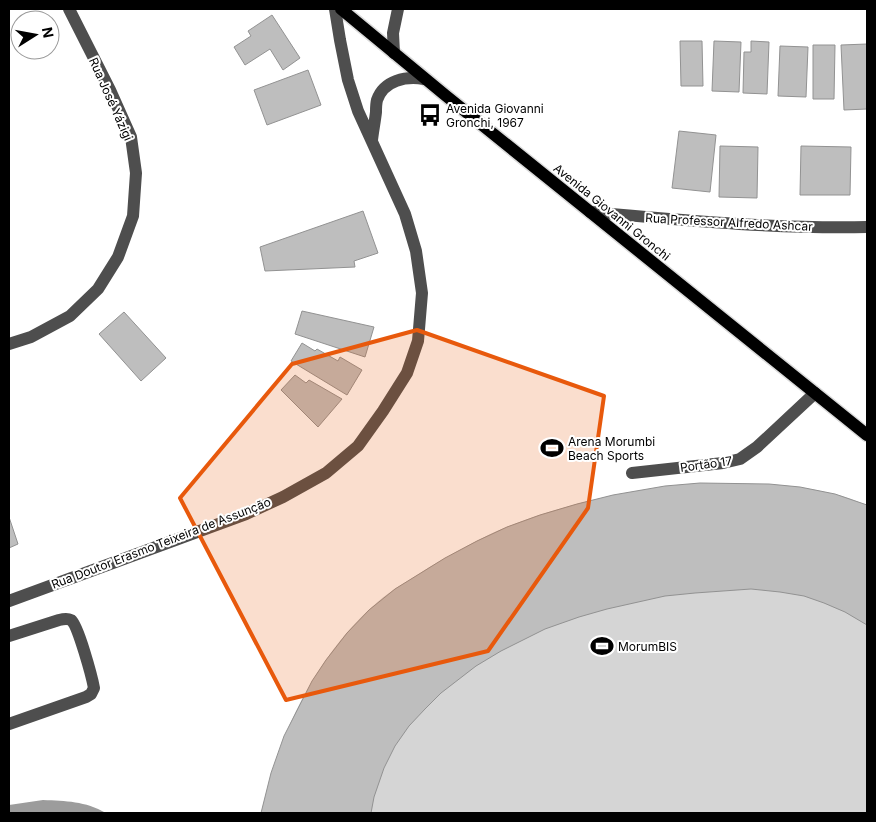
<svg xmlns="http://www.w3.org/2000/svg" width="876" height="822" font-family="Inter,sans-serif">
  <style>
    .green { fill: #d5d5d5 }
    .water { fill: #9c9c9c }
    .building { fill: #bebebe; stroke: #929292 }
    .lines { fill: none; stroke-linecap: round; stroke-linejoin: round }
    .major-casing { stroke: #dbdbdb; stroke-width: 15 }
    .minor { stroke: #4e4e4e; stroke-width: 12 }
    .major { stroke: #000; stroke-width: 12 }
    .marked { fill: #e8590c; fill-opacity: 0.2; stroke: #e8590c; stroke-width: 4; stroke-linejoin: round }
    .labels { text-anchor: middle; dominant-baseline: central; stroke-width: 4; stroke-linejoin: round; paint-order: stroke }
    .street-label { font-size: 12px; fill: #000; stroke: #fff }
    .poi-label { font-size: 12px; fill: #000; stroke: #fff; text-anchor: start }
  </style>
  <rect width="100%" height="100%" fill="#fff"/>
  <path class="green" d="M 700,483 C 745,484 790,482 834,494 C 845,496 856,501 867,505 L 867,813 L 261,813 C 273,767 287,721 313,680 C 334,645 362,611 396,588 C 407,581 418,575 428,568 C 454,553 481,537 509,526 C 570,502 634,489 700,483 Z"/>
  <path class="water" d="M 43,800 C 66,801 85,801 106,813 L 9,813 L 9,805 Z"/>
  <path class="building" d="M 272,15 L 300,58 L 283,70 L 270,49 L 245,65 L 234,47 L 251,36 L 248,31 Z
    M 680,41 L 702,41 L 703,86 L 681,86 Z
    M 714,41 L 741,42 L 739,92 L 712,91 Z
    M 751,41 L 769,42 L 767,94 L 743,93 L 744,52 L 751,52 Z
    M 867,44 L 867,109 L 844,110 L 841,45 Z
    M 813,45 L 835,45 L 834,99 L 813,99 Z
    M 780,46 L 808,47 L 806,97 L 778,96 Z
    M 308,70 L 321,105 L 267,125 L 254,90 Z
    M 679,131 L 716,135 L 710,192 L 672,188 Z
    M 720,146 L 758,147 L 757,198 L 719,197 Z
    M 801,146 L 851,147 L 850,195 L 800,195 Z
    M 363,211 L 378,253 L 354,261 L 355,267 L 265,271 L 260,247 Z
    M 302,311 L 374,327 L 365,357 L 295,334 Z
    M 124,312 L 166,358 L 141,381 L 99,334 Z
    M 302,343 L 315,351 L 317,349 L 338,361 L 340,357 L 362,370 L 347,395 L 291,361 Z
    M 295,375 L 306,383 L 309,380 L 342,399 L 318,427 L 281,390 Z
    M 700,483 L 769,484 L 800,487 L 835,494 L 867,505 L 867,625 L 845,612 L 824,603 L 804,596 L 780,592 L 751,589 L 695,593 L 665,596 L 607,609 L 579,617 L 545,629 L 501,651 L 476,666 L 441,693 L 425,709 L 409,726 L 395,746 L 384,768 L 374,797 L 371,813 L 261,813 L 271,773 L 284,736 L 312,681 L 326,660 L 347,633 L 369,610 L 395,589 L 445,558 L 477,541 L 507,527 L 540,515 L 577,504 L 613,495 L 665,486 Z
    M 9,517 L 18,544 L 9,548 Z"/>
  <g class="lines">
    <defs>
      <path id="major" d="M 341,9 L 445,95 L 867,435"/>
    </defs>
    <use href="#major" class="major-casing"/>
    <path class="minor" d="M 394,53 L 393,33 L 398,9
      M 372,140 C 373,131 375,121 376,112 C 376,108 376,104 377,100 C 384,80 406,76 424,79
      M 590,212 C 682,220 775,229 867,227
      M 9,344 L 31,337 L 70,316 L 98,289 L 118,257 L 133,216 L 136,173 L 131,137 L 110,90 L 69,9
      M 632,473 L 723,463 L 740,459 L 757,447 L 815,393
      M 9,601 L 246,514 L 283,497 L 326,473 L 358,446 L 383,411 L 407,373 L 418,341 L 422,293 L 416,251 L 405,214 L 358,111 L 348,80 L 340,40 L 335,9
      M 9,636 L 59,620 C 63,619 67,618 71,620 C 78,625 92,677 94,688 L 91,694 L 86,697 L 9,724"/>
    <use href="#major" class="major"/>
  </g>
  <path class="marked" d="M 417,330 L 604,396 L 588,508 L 488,651 L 286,700 L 180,498 L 292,364 Z"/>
  <defs>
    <symbol id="bus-bare" viewBox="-9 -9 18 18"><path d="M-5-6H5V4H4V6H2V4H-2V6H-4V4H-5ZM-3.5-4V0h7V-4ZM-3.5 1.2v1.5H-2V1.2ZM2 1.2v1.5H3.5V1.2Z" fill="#000" stroke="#fff" stroke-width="2.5" paint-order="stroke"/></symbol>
    <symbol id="stadium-bare" viewBox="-9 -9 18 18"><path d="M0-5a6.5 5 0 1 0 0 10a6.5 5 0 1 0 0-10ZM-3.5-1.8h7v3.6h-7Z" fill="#000" stroke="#fff" stroke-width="2.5" paint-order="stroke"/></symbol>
  </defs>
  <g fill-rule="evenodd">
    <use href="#bus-bare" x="414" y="99" width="32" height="32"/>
    <use href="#stadium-bare" x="536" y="432" width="32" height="32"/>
    <use href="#stadium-bare" x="586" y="630" width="32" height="32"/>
  </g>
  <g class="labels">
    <g class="street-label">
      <text transform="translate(111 99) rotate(66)">Rua José Yázigi</text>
      <text transform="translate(612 212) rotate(39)">Avenida Giovanni Gronchi</text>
      <text transform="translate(729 222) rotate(3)">Rua Professor Alfredo Ashcar</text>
      <text transform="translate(706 464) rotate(-8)">Portão 17</text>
      <text transform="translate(161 543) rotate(-21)">Rua Doutor Erasmo Teixeira de Assunção</text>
    </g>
    <g class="poi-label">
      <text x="446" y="108">Avenida Giovanni<tspan x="446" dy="14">Gronchi, 1967</tspan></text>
      <text x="568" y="441">Arena Morumbi<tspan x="568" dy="14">Beach Sports</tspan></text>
      <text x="618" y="646">MorumBIS</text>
    </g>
  </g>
  <rect width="876" height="822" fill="none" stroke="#000000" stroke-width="20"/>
  <g transform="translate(35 35) rotate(79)"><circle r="24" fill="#ffffff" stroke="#999999"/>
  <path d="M0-4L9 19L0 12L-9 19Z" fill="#000000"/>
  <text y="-8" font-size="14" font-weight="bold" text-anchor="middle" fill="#000000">N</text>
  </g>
</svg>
